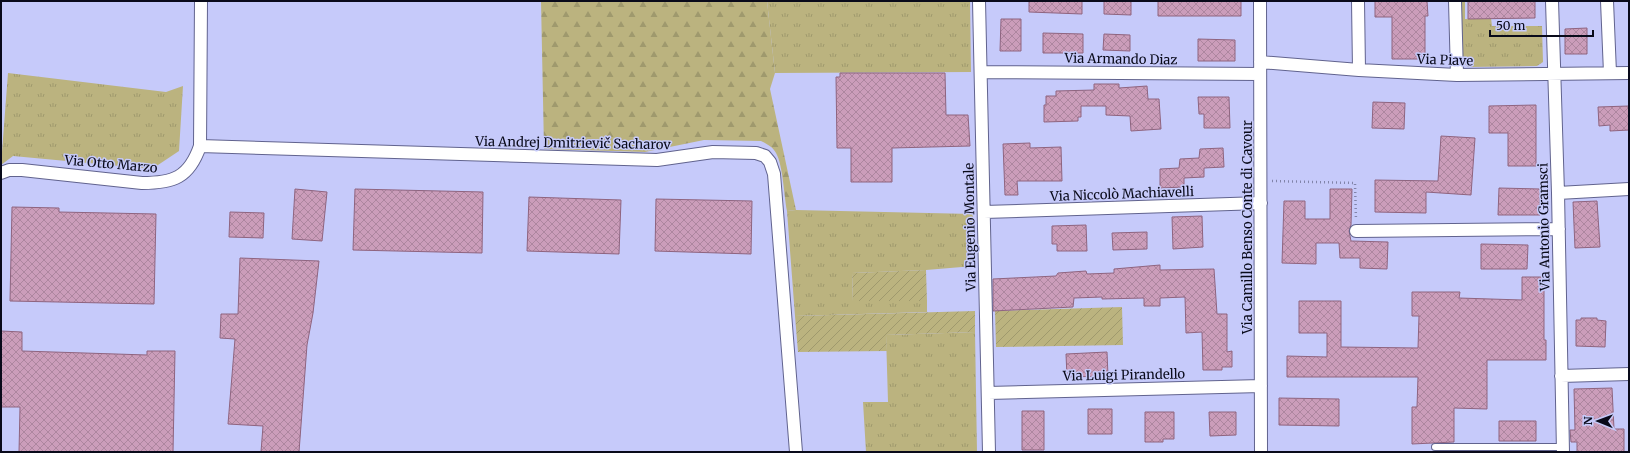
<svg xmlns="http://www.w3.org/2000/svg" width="1630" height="453" font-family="Merriweather,serif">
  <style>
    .grass { fill: url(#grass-tufts) }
    .forest { fill: url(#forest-firs) }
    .garden { fill: url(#garden-furrows) }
    .building { fill: url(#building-cross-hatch); stroke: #8f647f }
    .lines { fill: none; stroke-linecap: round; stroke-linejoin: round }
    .service-casing { stroke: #61638e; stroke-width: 8 }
    .minor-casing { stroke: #61638e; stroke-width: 14 }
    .path { stroke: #8184a9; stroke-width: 2.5; stroke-dasharray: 1 3; stroke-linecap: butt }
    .service { stroke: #fff; stroke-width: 6 }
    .minor { stroke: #fff; stroke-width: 12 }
    .labels { text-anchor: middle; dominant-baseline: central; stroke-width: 3; stroke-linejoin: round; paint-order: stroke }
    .street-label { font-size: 13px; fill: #090a1a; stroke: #c6cafa }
  </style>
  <defs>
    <pattern id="grass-tufts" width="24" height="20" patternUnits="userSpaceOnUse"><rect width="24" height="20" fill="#bbb37f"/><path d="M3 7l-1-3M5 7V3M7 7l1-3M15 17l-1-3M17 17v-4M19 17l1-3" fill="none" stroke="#9f996d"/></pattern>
    <pattern id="forest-firs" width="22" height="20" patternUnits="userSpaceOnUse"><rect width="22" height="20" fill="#bbb37f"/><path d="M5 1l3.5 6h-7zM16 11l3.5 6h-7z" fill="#9f996d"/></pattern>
    <pattern id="garden-furrows" width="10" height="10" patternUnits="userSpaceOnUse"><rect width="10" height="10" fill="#bbb37f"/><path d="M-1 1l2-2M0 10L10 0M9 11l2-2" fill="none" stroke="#9f996d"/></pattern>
    <pattern id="building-cross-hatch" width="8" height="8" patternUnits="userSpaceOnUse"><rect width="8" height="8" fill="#cb9dba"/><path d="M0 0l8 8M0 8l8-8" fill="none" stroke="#ad869f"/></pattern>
  </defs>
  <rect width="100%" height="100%" fill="#c6cafa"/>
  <path class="grass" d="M 767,1 L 970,1 L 971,72 L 775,73 Z
    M 1461,1 L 1465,1 L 1465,19 L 1491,18 L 1492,26 L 1542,26 L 1543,62 L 1537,66 L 1468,67 L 1462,61 Z
    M 8,73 L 166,92 L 183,86 L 179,151 L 152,169 L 13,156 L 1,165 Z
    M 796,210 L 973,214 L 974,266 L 926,270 L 852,273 L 853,301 L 927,301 L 927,312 L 795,316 L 787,211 Z
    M 975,332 L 977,452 L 866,452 L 863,402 L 888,402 L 886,335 Z"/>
  <path class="forest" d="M 541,1 L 767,1 L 775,73 L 770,89 L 796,210 L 787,211 C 784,196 783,165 776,153 C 773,147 767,144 761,141 L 704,140 L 645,152 L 544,149 Z"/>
  <path class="garden" d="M 926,270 L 927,301 L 853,301 L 852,273 Z
    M 1122,307 L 1123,345 L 996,347 L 995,311 Z
    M 975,311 L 975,332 L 886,335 L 887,351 L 798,352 L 795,316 Z"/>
  <path class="building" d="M 1029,1 L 1082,1 L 1082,14 L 1029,12 Z
    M 1104,1 L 1131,1 L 1131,15 L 1104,14 Z
    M 1158,1 L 1241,1 L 1241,16 L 1158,16 Z
    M 1375,1 L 1427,1 L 1428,16 L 1425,16 L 1425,59 L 1392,59 L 1392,17 L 1375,17 Z
    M 1468,1 L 1535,1 L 1535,18 L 1468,19 Z
    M 1001,19 L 1021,19 L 1021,51 L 1000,51 Z
    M 1587,28 L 1587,54 L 1565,54 L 1565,29 Z
    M 1043,33 L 1083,34 L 1083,53 L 1043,53 Z
    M 1104,34 L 1130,35 L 1130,51 L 1103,50 Z
    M 1198,39 L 1235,40 L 1235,61 L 1198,61 Z
    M 840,73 L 945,73 L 946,115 L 968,115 L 970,146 L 892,148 L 892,182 L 851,182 L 851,148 L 837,148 L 836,77 L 840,77 Z
    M 1094,84 L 1119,84 L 1119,88 L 1147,86 L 1148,99 L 1159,99 L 1161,129 L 1131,131 L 1130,116 L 1106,115 L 1106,106 L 1081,106 L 1081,117 L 1078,117 L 1078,121 L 1044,122 L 1044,105 L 1046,105 L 1046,96 L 1056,96 L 1056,91 L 1094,90 Z
    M 1198,97 L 1229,97 L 1230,128 L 1204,128 L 1204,114 L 1199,114 Z
    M 1373,102 L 1405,103 L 1404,129 L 1372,128 Z
    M 1536,105 L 1536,166 L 1508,166 L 1508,133 L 1489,133 L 1489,106 Z
    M 1629,106 L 1629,130 L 1610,131 L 1610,125 L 1599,126 L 1598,107 Z
    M 1441,136 L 1475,138 L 1471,195 L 1426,192 L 1426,213 L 1375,212 L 1375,180 L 1438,181 Z
    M 1030,143 L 1030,148 L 1061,147 L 1062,181 L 1017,181 L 1018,195 L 1005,195 L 1003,144 Z
    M 1223,148 L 1224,167 L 1204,168 L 1204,177 L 1184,178 L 1184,187 L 1160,188 L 1160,169 L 1179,168 L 1180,159 L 1199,158 L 1200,149 Z
    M 1499,188 L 1540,189 L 1540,215 L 1498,215 Z
    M 295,189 L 327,192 L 322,241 L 292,239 Z
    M 355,189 L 483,192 L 482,253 L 353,250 Z
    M 1330,189 L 1352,189 L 1351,225 L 1349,231 L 1351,241 L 1388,242 L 1387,269 L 1360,268 L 1360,258 L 1340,258 L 1339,243 L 1316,243 L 1316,264 L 1282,263 L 1284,201 L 1305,201 L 1305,219 L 1330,219 Z
    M 529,197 L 621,200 L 619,254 L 527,251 Z
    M 656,199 L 752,201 L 751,254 L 655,251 Z
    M 1597,201 L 1600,247 L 1575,248 L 1573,202 Z
    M 12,207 L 59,208 L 59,212 L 156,214 L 154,304 L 10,301 Z
    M 230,212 L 264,213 L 263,238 L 229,237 Z
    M 1202,216 L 1203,247 L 1173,249 L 1172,217 Z
    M 1086,225 L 1087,251 L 1057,251 L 1057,244 L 1052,244 L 1052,226 Z
    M 1147,232 L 1147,249 L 1113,250 L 1112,233 Z
    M 1481,244 L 1528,245 L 1527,269 L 1481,269 Z
    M 240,258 L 319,261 L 313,313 L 307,345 L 299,452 L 261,452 L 263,426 L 228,424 L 235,339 L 220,338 L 221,314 L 238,314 Z
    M 1160,265 L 1160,270 L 1214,269 L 1217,314 L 1227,314 L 1227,352 L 1232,351 L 1232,367 L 1222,367 L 1222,370 L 1203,370 L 1202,332 L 1186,333 L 1185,297 L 1160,298 L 1160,306 L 1144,306 L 1144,298 L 1102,299 L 1102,297 L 1074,298 L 1073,307 L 993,311 L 993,279 L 1056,276 L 1058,273 L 1086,271 L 1087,274 L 1114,273 L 1114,269 Z
    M 1522,277 L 1544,277 L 1544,340 L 1546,340 L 1546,360 L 1487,360 L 1487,409 L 1454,408 L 1454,442 L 1412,444 L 1412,407 L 1417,407 L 1418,377 L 1287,377 L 1287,356 L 1327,357 L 1327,333 L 1299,333 L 1299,301 L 1341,301 L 1341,347 L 1418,348 L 1419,316 L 1412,316 L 1412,292 L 1460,292 L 1459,298 L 1522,300 Z
    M 1581,318 L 1597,318 L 1597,320 L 1606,321 L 1605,347 L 1576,346 L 1576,320 L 1581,320 Z
    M 1,331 L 22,332 L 22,351 L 147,355 L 147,351 L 175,351 L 173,452 L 19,452 L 20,407 L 1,407 Z
    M 1107,352 L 1108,376 L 1067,377 L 1066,354 Z
    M 1612,388 L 1614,429 L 1624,429 L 1624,452 L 1577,452 L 1577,442 L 1571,442 L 1570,430 L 1575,430 L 1574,389 Z
    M 1279,398 L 1339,399 L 1339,426 L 1279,425 Z
    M 1088,409 L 1112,409 L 1112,434 L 1088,434 Z
    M 1022,411 L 1044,411 L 1044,450 L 1022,450 Z
    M 1145,412 L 1174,412 L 1174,439 L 1163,439 L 1163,442 L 1145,442 Z
    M 1209,412 L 1236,412 L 1236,435 L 1210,436 Z
    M 1499,421 L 1536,421 L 1536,441 L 1499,441 Z"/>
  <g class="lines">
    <defs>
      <path id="service" d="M 1435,447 L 1563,447"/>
      <path id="minor" d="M 979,1 L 989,452
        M 1260,1 L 1261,452
        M 1358,1 L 1359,70
        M 1455,1 L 1457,75
        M 1552,1 L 1558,193 L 1563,452
        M 1607,1 L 1610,73
        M 1260,62 L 1359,70 L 1457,75 L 1629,73
        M 981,72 L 1260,74
        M 200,146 L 657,160 L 713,152 L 756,153 L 765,156 L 770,162 L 774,174 L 796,452
        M 1,173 L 9,170 L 22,170 L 142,183 C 173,183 189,178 200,146 L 201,1
        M 1558,193 L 1629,189
        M 984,212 L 1261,203
        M 1356,231 L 1559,229
        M 1561,376 L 1629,374
        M 988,393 L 1261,386"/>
    </defs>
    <use href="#service" class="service-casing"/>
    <use href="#minor" class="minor-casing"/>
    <path class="path" d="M 1272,181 L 1355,183 L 1356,220"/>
    <use href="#service" class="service"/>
    <use href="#minor" class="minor"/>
  </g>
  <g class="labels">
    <g class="street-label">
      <text transform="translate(1121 59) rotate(1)">Via Armando Diaz</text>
      <text transform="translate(1445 60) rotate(2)">Via Piave</text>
      <text transform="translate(573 143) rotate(1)">Via Andrej Dmitrievič Sacharov</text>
      <text transform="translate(111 164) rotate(5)">Via Otto Marzo</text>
      <text transform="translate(1122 194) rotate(-2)">Via Niccolò Machiavelli</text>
      <text transform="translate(970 227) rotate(-91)">Via Eugenio Montale</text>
      <text transform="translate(1247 227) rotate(-90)">Via Camillo Benso Conte di Cavour</text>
      <text transform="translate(1544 227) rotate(-91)">Via Antonio Gramsci</text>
      <text transform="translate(1124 375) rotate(-1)">Via Luigi Pirandello</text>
    </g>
  </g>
  <rect width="1630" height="453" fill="none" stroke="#090a1a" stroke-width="4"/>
  <g transform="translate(1598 421) rotate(271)" stroke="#c6cafa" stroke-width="3" paint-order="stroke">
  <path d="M0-3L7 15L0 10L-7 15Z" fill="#090a1a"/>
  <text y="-6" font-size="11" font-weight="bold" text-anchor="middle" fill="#090a1a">N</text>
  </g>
  <path d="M1490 30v6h103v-6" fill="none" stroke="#090a1a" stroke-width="2"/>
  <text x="1496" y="30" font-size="12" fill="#090a1a" stroke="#c6cafa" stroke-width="3" paint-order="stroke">50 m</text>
</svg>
